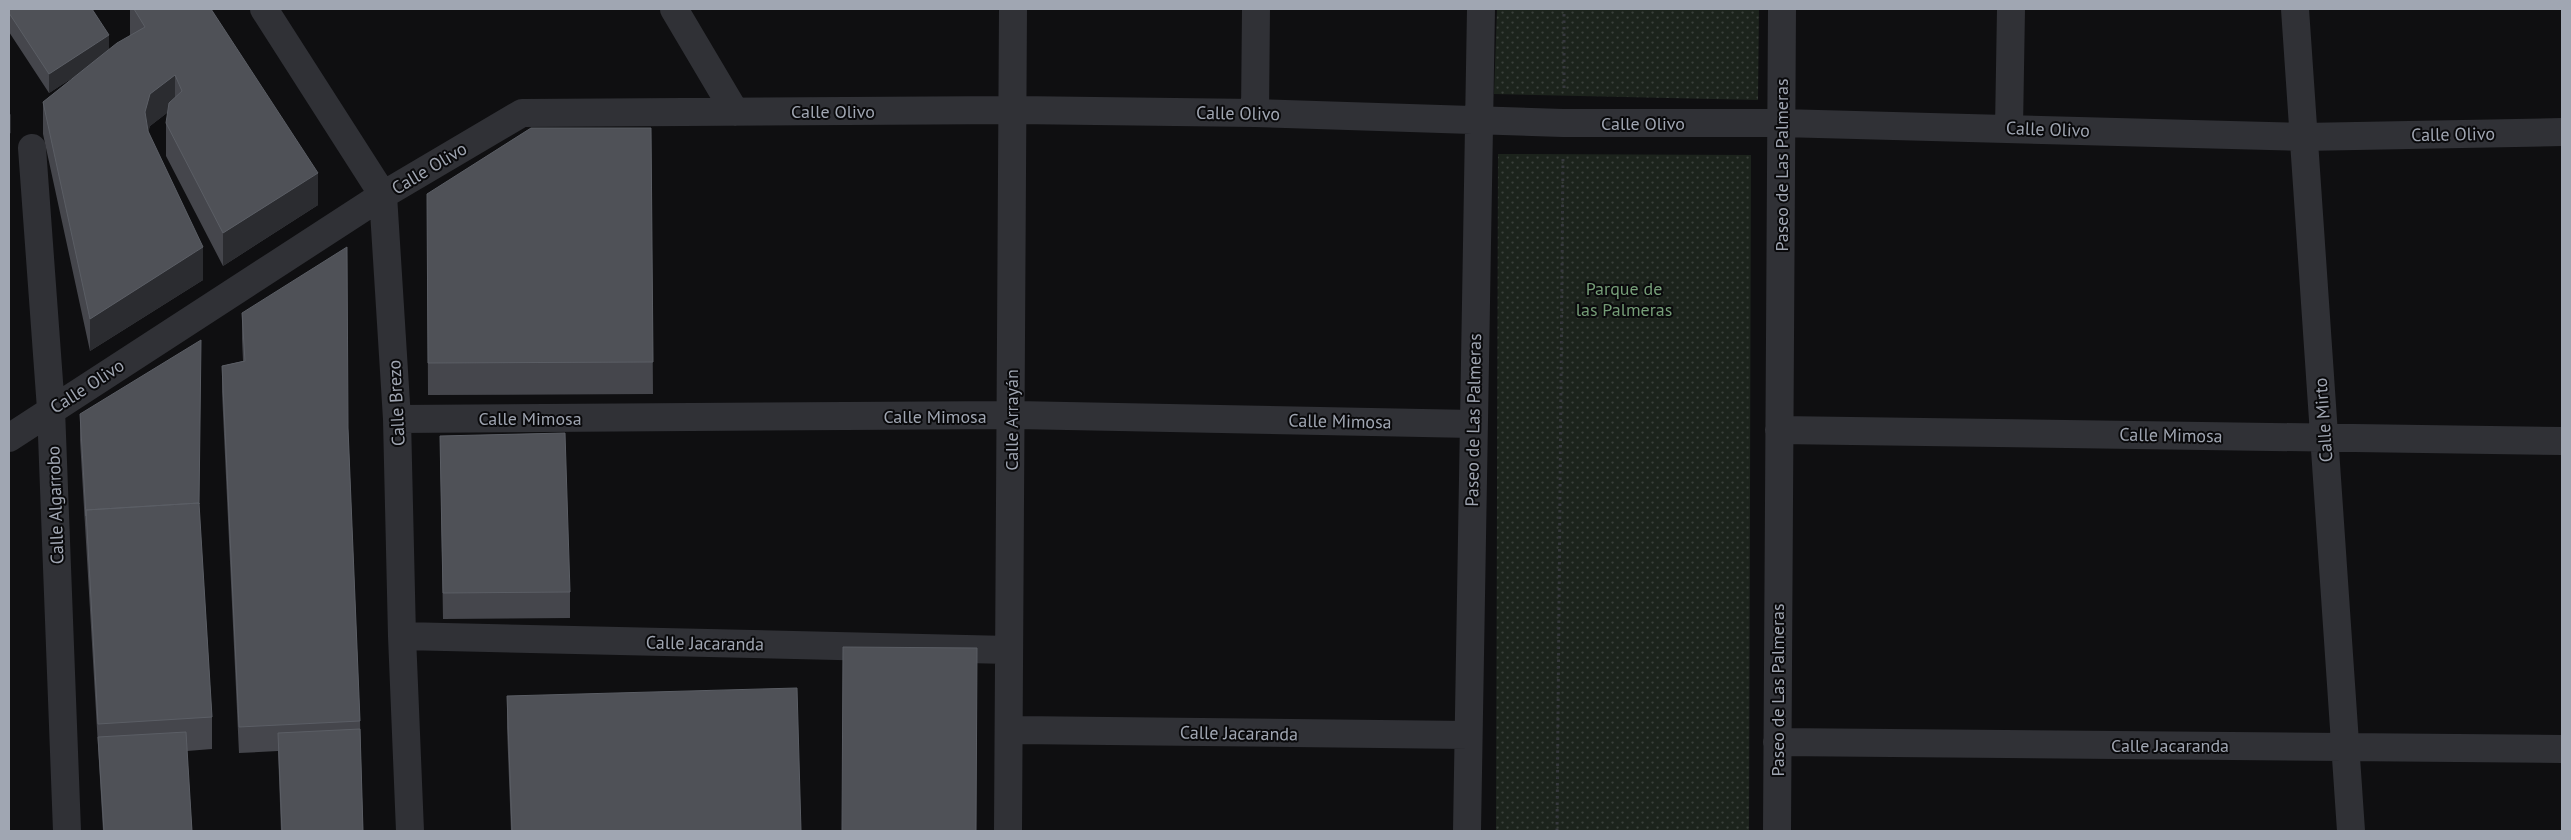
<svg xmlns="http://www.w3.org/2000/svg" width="2571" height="840" font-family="'PT Sans',sans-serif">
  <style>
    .park { fill: url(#park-dots) }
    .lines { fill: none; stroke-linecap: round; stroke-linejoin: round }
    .path { stroke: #36383d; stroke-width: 3; stroke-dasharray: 2.5 4; stroke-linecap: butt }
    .minor { stroke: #303136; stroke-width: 28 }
    .wall { fill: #45464c }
    .shaded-wall { fill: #2b2c30 }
    .building { fill: #4f5157; stroke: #5b5e65 }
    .labels { text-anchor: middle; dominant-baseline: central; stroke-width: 4; stroke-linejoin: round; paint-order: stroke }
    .street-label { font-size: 18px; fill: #a0a6b2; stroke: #0a0a0c }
    .park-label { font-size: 18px; fill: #769e78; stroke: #0a0a0c }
  </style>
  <defs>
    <pattern id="park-dots" width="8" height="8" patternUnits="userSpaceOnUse" patternTransform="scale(1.25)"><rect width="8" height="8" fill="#1c231c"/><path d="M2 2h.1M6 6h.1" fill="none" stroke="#3a403b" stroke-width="1.8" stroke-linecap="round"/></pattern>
  </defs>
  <rect width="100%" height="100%" fill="#0f0f11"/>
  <path class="park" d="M 1497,9 L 1759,9 L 1758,100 L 1494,94 Z
    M 1498,154 L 1751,155 L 1749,831 L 1496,831 Z"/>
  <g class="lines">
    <path class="path" d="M 1564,88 L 1564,9
      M 1557,831 L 1563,157"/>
    <path class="minor" d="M 264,9 L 383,195 L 397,419 L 402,636 L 410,831
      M 674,9 L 735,112
      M 2295,9 L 2351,831
      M 1255,113 L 1256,9
      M 2009,128 L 2011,9
      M 32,148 L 51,409 L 67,831
      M 397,419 L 1011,415 L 1473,424
      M 1779,430 L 2562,441
      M 9,438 L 383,195 L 522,113 L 1013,110 L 1255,113 L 1563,123 L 1781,123 L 2303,137 L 2562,132
      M 402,636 L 1009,650
      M 1009,730 L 1468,735
      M 1777,742 L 2562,749
      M 1008,831 L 1013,9
      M 1467,831 L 1481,9
      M 1777,831 L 1782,9"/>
  </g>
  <path class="wall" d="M 9,9 L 109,50 L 130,36 L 130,9 L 211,9 L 318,205 L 223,266 L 166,156 L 166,123 L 168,112 L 150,126 L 148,131 L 203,280 L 90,351 L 43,134 L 43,102 L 83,71 L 49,93 L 9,32 Z
    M 651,128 L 653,394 L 428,395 L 427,194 Z
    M 242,313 L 348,428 L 360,721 L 363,831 L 281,831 L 278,751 L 239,753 L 222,392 L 222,366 L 243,361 L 242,339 Z
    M 80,414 L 199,507 L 212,717 L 212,749 L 187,751 L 192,831 L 103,831 L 80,440 Z
    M 440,436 L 570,592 L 570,618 L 443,619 Z
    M 507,696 L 801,831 L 511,831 L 507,728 Z"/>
  <path class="shaded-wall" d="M 109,35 L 109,54 L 49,93 L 49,74 Z
    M 175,75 L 175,107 L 150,126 L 145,145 L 145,112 L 150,94 Z
    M 11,114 L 11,133 L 9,134 L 9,115 Z
    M 318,173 L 318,205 L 223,266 L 223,233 Z
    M 203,247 L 203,280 L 90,351 L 90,319 Z"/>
  <path class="building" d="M 9,9 L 92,9 L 109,35 L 49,74 L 9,13 Z
    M 134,9 L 211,9 L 318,173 L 223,233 L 166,123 L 169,103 L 182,91 L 175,75 L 150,94 L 145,112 L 148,131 L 203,247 L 90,319 L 43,102 L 117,43 L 145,27 Z
    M 531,128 L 651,128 L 653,362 L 428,363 L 427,194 Z
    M 347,247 L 348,428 L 360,721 L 239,727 L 222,366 L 245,361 L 242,313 Z
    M 201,340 L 199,504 L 199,503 L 86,510 L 86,516 L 80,414 Z
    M 565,433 L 570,592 L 443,593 L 440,436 Z
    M 199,503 L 212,717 L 98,724 L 86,510 Z
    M 843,647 L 977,648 L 976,831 L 842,831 Z
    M 797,688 L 801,831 L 512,831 L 507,696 Z
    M 360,729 L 363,831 L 282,831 L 278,733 Z
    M 186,732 L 192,831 L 104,831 L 98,737 Z"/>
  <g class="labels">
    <g class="street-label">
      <text x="833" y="111">Calle Olivo</text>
      <text transform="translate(1238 113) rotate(1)">Calle Olivo</text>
      <text x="1643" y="123">Calle Olivo</text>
      <text transform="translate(2048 129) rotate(2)">Calle Olivo</text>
      <text transform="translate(2453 134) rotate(-1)">Calle Olivo</text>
      <text transform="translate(1781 165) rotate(-90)">Paseo de Las Palmeras</text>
      <text transform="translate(429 168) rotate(-31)">Calle Olivo</text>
      <text transform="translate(87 386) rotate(-33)">Calle Olivo</text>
      <text transform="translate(396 403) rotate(-93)">Calle Brezo</text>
      <text x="935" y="416">Calle Mimosa</text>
      <text x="530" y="418">Calle Mimosa</text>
      <text transform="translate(1011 420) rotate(-90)">Calle Arrayán</text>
      <text transform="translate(1473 420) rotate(-89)">Paseo de Las Palmeras</text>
      <text transform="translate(2323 420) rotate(-94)">Calle Mirto</text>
      <text transform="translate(1340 421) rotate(1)">Calle Mimosa</text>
      <text transform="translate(2171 435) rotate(1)">Calle Mimosa</text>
      <text transform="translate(55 505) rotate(-92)">Calle Algarrobo</text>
      <text transform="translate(705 643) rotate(1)">Calle Jacaranda</text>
      <text transform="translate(1777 690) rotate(-90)">Paseo de Las Palmeras</text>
      <text transform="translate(1239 733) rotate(1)">Calle Jacaranda</text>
      <text x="2170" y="745">Calle Jacaranda</text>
    </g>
    <g class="park-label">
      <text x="1624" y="288">Parque de<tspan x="1624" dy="21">las Palmeras</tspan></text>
    </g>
  </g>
  <rect width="2571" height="840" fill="none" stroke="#a0a6b2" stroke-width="20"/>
</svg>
